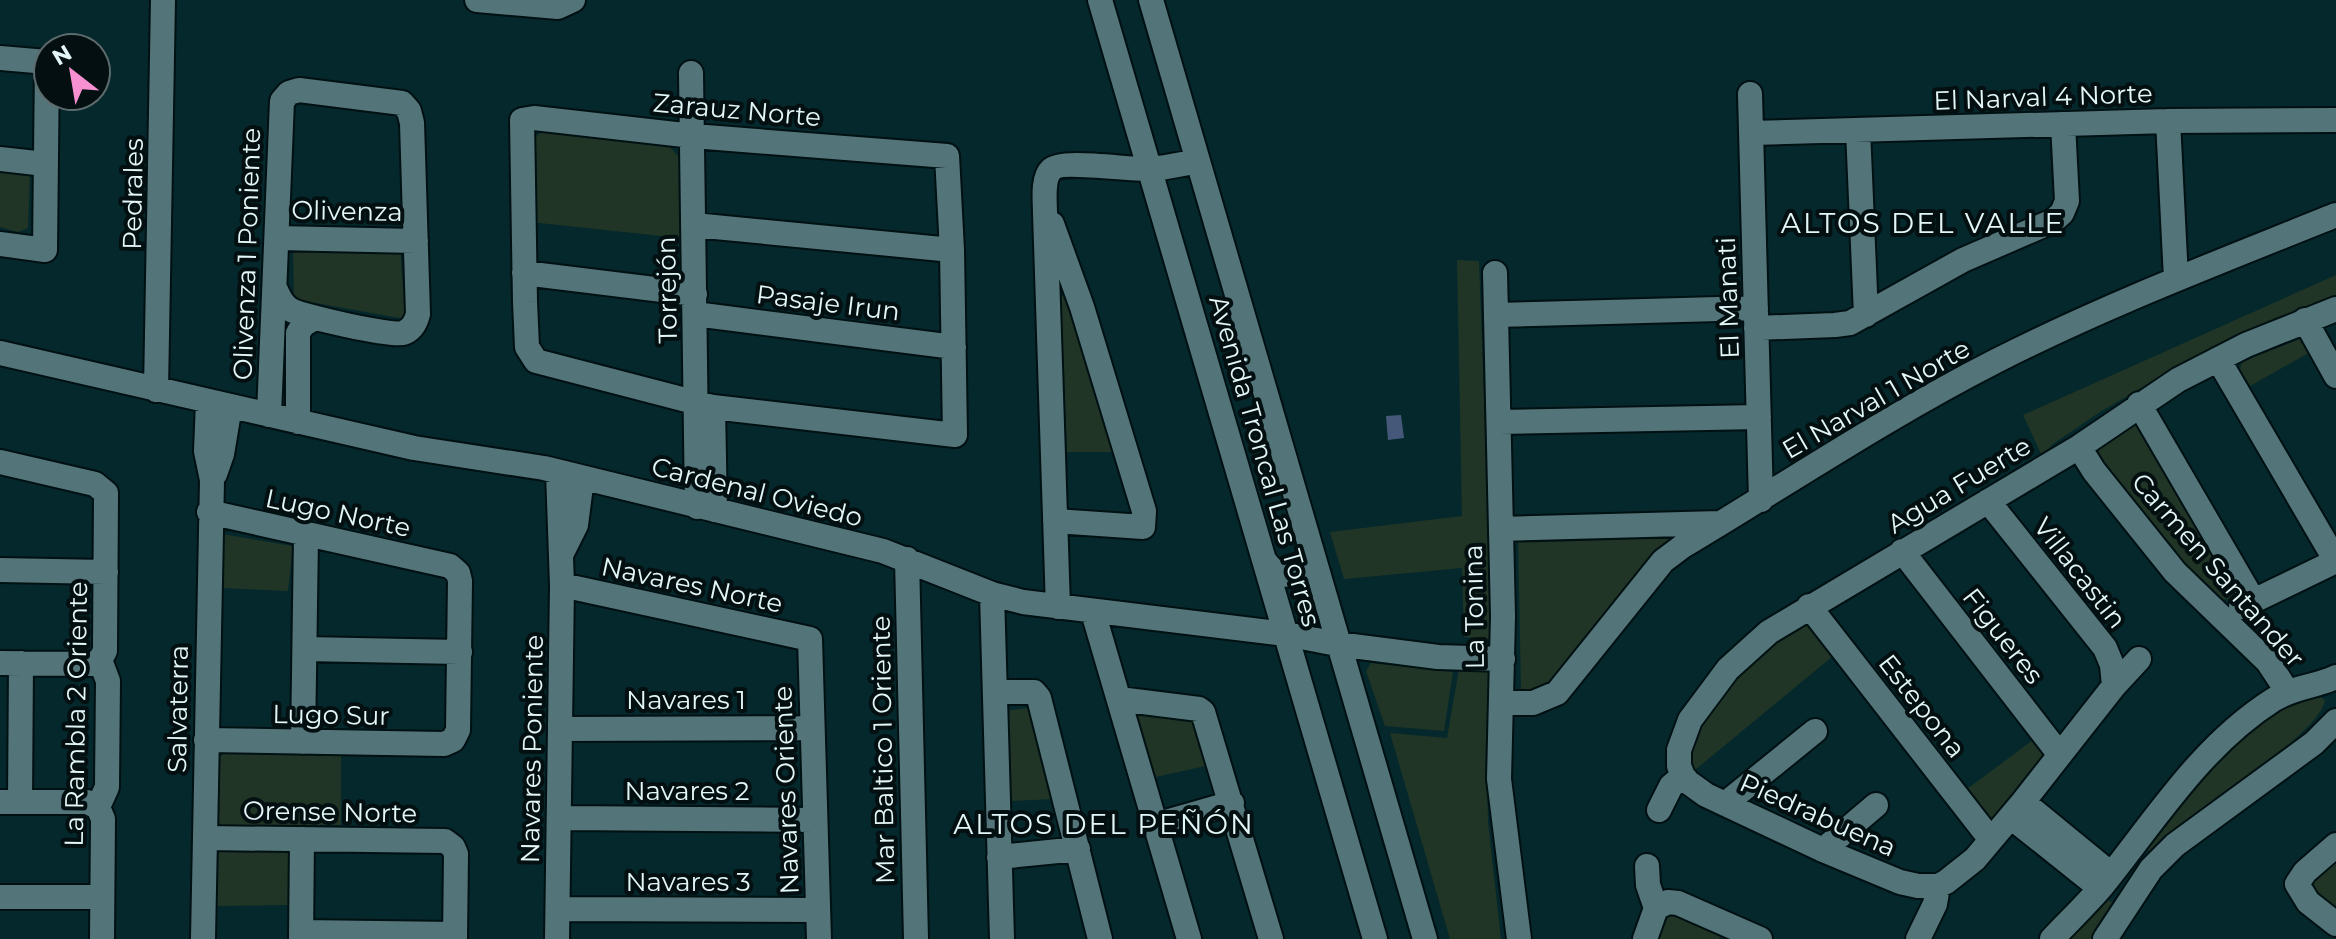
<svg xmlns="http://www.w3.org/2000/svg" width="2336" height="939" font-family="Montserrat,sans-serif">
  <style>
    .green { fill: #203525 }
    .water { fill: #455879 }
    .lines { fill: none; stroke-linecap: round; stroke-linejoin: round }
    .minor-casing { stroke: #001013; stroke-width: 28 }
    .minor { stroke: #537579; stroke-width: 24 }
    .labels { text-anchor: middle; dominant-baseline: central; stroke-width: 8; stroke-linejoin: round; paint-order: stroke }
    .street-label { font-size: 26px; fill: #e3f6f8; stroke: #030f10 }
    .neighbourhood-label { font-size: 28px; letter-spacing: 2px; fill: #e3f6f8; stroke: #030f10 }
  </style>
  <rect width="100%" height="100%" fill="#05282c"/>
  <path class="green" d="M 542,132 L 668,145 L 679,157 L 680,238 L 530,222 L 531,139 Z
    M 0,164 L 30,173 L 28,228 L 18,232 L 0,227 Z
    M 400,246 L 405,319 L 294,299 L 293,250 Z
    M 1457,260 L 1479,261 L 1493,639 L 1464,637 L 1462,568 L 1344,579 L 1330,532 L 1462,516 Z
    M 2336,275 L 2336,296 L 2198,355 L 2100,412 L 2053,444 L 2042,456 L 2023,415 Z
    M 1071,295 L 1116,452 L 1067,452 L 1060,296 Z
    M 2305,337 L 2312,351 L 2250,386 L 2240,370 L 2242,362 Z
    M 2135,419 L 2238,590 L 2236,598 L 2219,600 L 2201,583 L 2097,455 L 2102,442 Z
    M 1691,529 L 1567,670 L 1537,694 L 1521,692 L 1518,535 Z
    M 222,534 L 293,546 L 288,591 L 221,588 Z
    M 1806,621 L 1833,656 L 1695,770 L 1689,756 L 1701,719 L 1747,662 Z
    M 1371,663 L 1453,672 L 1444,731 L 1385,726 L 1366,671 Z
    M 1459,669 L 1489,671 L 1486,741 L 1488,822 L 1501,939 L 1450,939 L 1390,733 L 1447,738 Z
    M 2306,696 L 2319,696 L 2325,700 C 2320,733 2209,801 2179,826 C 2170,834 2162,844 2153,853 L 2140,846 L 2211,758 L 2255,721 Z
    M 1028,708 L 1055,799 L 1010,801 L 1004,711 Z
    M 1132,710 L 1195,721 L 1210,765 L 1151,778 Z
    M 2033,740 L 2047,756 L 1989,825 L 1963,792 Z
    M 225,753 L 341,756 L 341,825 L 222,826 L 216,820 L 218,758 Z
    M 216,851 L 292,852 L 291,905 L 216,906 Z
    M 2336,858 L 2336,912 L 2308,885 Z
    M 2106,899 L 2114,903 L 2115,910 L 2098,939 L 2063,939 Z
    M 1666,911 L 1722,932 L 1719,939 L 1654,939 Z"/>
  <path class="water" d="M 1401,415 L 1404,438 L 1388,440 L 1386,416 Z"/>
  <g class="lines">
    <defs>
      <path id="minor" d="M 477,0 L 558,7 L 573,0
        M 1100,0 L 1375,939
        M 1151,0 L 1425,939
        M 0,58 L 47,62 L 45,250 L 0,244
        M 691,73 L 697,507
        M 1750,94 L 1761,500
        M 534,118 L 693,136 L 947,156 L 952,250 L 955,435 L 713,407 L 536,361 L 527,347 L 525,302 L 522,120 Z
        M 2168,121 L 2176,279
        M 1858,130 L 1866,315
        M 1751,133 L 2168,121 L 2336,120
        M 0,159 L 45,164
        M 1052,224 L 1082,307 L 1144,511 L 1143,527 L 1055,521
        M 694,225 L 952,250
        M 277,238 L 416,241
        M 524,273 L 695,294
        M 1495,273 L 1503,616 L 1499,779 L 1519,939
        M 695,314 L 954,347
        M 1496,315 L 1756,308
        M 2305,320 L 2336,376
        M 1756,328 L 1835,325 L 1850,323 L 1963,260 L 2053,221 L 2062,213 L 2067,201 L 2063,124
        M 0,353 L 414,448 L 544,468 L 883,551 L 992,594 L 1023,602 L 1286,634 L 1337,644 L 1438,657 L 1503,659
        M 2218,359 L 2336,561
        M 156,390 L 163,0
        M 2139,404 L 2253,600
        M 713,407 L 715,510
        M 269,415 L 282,101 L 289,93 L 299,90 L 402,103 L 409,111 L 412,123 L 418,314 C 416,322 412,330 403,333 C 393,337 301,316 291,310 C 283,305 280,299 276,290
        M 298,422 L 298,333 L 303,325 L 313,319
        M 1499,422 L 1759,417
        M 2079,447 L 2094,471 L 2175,572 L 2268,662 L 2287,691
        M 0,462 L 95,484 L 106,493 L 105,651 L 100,660
        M 215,474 L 222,454 L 230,406
        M 1988,501 L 2105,648 L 2112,665 L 2114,686
        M 1501,529 L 1720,523
        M 1902,551 L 2060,755
        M 562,553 L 576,525 L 582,478
        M 907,559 L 916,939
        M 1265,561 C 1278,581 1302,579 1312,557
        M 0,570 L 106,572
        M 562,585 L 810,639 L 819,939
        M 992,594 L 1002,939
        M 1809,606 L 1991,840
        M 1058,607 L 1045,213 C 1045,201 1042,179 1051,170 C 1061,159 1129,170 1149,169 C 1165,168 1182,164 1198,161
        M 2241,607 L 2336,561
        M 1093,612 L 1189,939
        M 305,649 L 460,652
        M 2139,659 L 2114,686 L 2023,802 L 1975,859 L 1946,882 L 1938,886 L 1918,886 L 1900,882 L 1823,850 L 1706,795 L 1688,782 L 1683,776 L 1679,766 L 1679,750 L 1690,720 L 1728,669 L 1769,632 L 2079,447 L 2178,380 L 2246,345 L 2336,309
        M 0,663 L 93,664 L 100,660
        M 995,692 L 1034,692 L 1039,698 L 1100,939
        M 1119,699 L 1199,709 L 1203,712 L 1271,939
        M 1502,703 L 1533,703 L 1557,693 L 1663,561 L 1683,546 C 1787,484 1888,416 1996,361 C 2106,305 2222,261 2336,215
        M 560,729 L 812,728
        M 206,740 L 444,744 L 453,740 L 458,730 L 460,581 L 458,573 L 450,566 L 209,512
        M 303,742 L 306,536
        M 0,802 L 87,802 L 98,807
        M 20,802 L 21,663
        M 2023,802 L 2111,874
        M 1725,804 L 1815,731
        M 98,807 L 107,787 L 108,681 L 100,660
        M 98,807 L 103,819 L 102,939
        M 1659,810 L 1671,786 L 1683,776
        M 2011,817 L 2100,888
        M 559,818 L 815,820
        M 1155,825 L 1232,803
        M 205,838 L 445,841 L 453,847 L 456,854 L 455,939
        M 2336,845 L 2305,872 L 2297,884 L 2308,902 L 2336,924
        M 1823,850 L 1876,805
        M 999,857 L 1078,849
        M 0,897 L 102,897
        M 1656,908 L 1668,902 L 1678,903 L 1760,939
        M 558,909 L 818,910
        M 301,932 L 455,934
        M 203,939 L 212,480 L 206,451 L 208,401
        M 301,939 L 302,839
        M 557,939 L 562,585 L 558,472
        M 1645,939 L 1656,908 L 1648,885 L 1647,866
        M 1918,939 L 1935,904 L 1938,886
        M 2052,939 C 2069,921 2087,904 2103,885 C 2156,819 2201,746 2273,700 C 2293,687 2315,687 2336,677
        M 2105,939 L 2151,869 L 2175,845 L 2314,743 L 2336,721"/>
    </defs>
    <use href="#minor" class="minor-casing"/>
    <use href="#minor" class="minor"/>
  </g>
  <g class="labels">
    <g class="street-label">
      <text transform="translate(2043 97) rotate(-2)">El Narval 4 Norte</text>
      <text transform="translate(737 110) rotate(5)">Zarauz Norte</text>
      <text transform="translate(133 194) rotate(-89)">Pedrales</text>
      <text transform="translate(347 211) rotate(1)">Olivenza</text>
      <text transform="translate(247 254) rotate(-88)">Olivenza 1 Poniente</text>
      <text transform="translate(667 290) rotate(-91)">Torrejón</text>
      <text transform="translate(1728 298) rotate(-92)">El Manati</text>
      <text transform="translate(828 303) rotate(7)">Pasaje Irun</text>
      <text transform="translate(1876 399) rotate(-30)">El Narval 1 Norte</text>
      <text transform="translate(1265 461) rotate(74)">Avenida Troncal Las Torres</text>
      <text transform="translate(1959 485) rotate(-31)">Agua Fuerte</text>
      <text transform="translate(757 492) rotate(14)">Cardenal Oviedo</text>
      <text transform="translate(338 513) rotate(12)">Lugo Norte</text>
      <text transform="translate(2218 570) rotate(49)">Carmen Santander</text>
      <text transform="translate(2080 573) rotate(52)">Villacastin</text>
      <text transform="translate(692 585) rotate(12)">Navares Norte</text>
      <text transform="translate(1474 607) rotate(-91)">La Tonina</text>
      <text transform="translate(2003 636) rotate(52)">Figueres</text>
      <text x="686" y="700">Navares 1</text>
      <text transform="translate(1922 706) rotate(52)">Estepona</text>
      <text transform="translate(178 709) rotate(-89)">Salvaterra</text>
      <text transform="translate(76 714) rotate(-89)">La Rambla 2 Oriente</text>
      <text transform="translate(331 715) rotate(1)">Lugo Sur</text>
      <text transform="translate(532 749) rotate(-89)">Navares Poniente</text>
      <text transform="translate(883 750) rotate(-91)">Mar Baltico 1 Oriente</text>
      <text transform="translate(786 790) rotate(-92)">Navares Oriente</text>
      <text x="687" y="791">Navares 2</text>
      <text transform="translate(330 812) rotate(1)">Orense Norte</text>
      <text transform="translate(1818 815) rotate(24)">Piedrabuena</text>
      <text x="688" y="882">Navares 3</text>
    </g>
    <g class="neighbourhood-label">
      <text x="1923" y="223">ALTOS DEL VALLE</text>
      <text x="1104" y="824">ALTOS DEL PEÑÓN</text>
    </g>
  </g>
  <g transform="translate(72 72) rotate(329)"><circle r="38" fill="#030f10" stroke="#5d6b6d" stroke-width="2"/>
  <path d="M0-6L14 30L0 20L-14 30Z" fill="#f690d0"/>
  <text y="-12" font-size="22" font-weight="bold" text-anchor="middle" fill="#e3f6f8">N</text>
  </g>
</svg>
